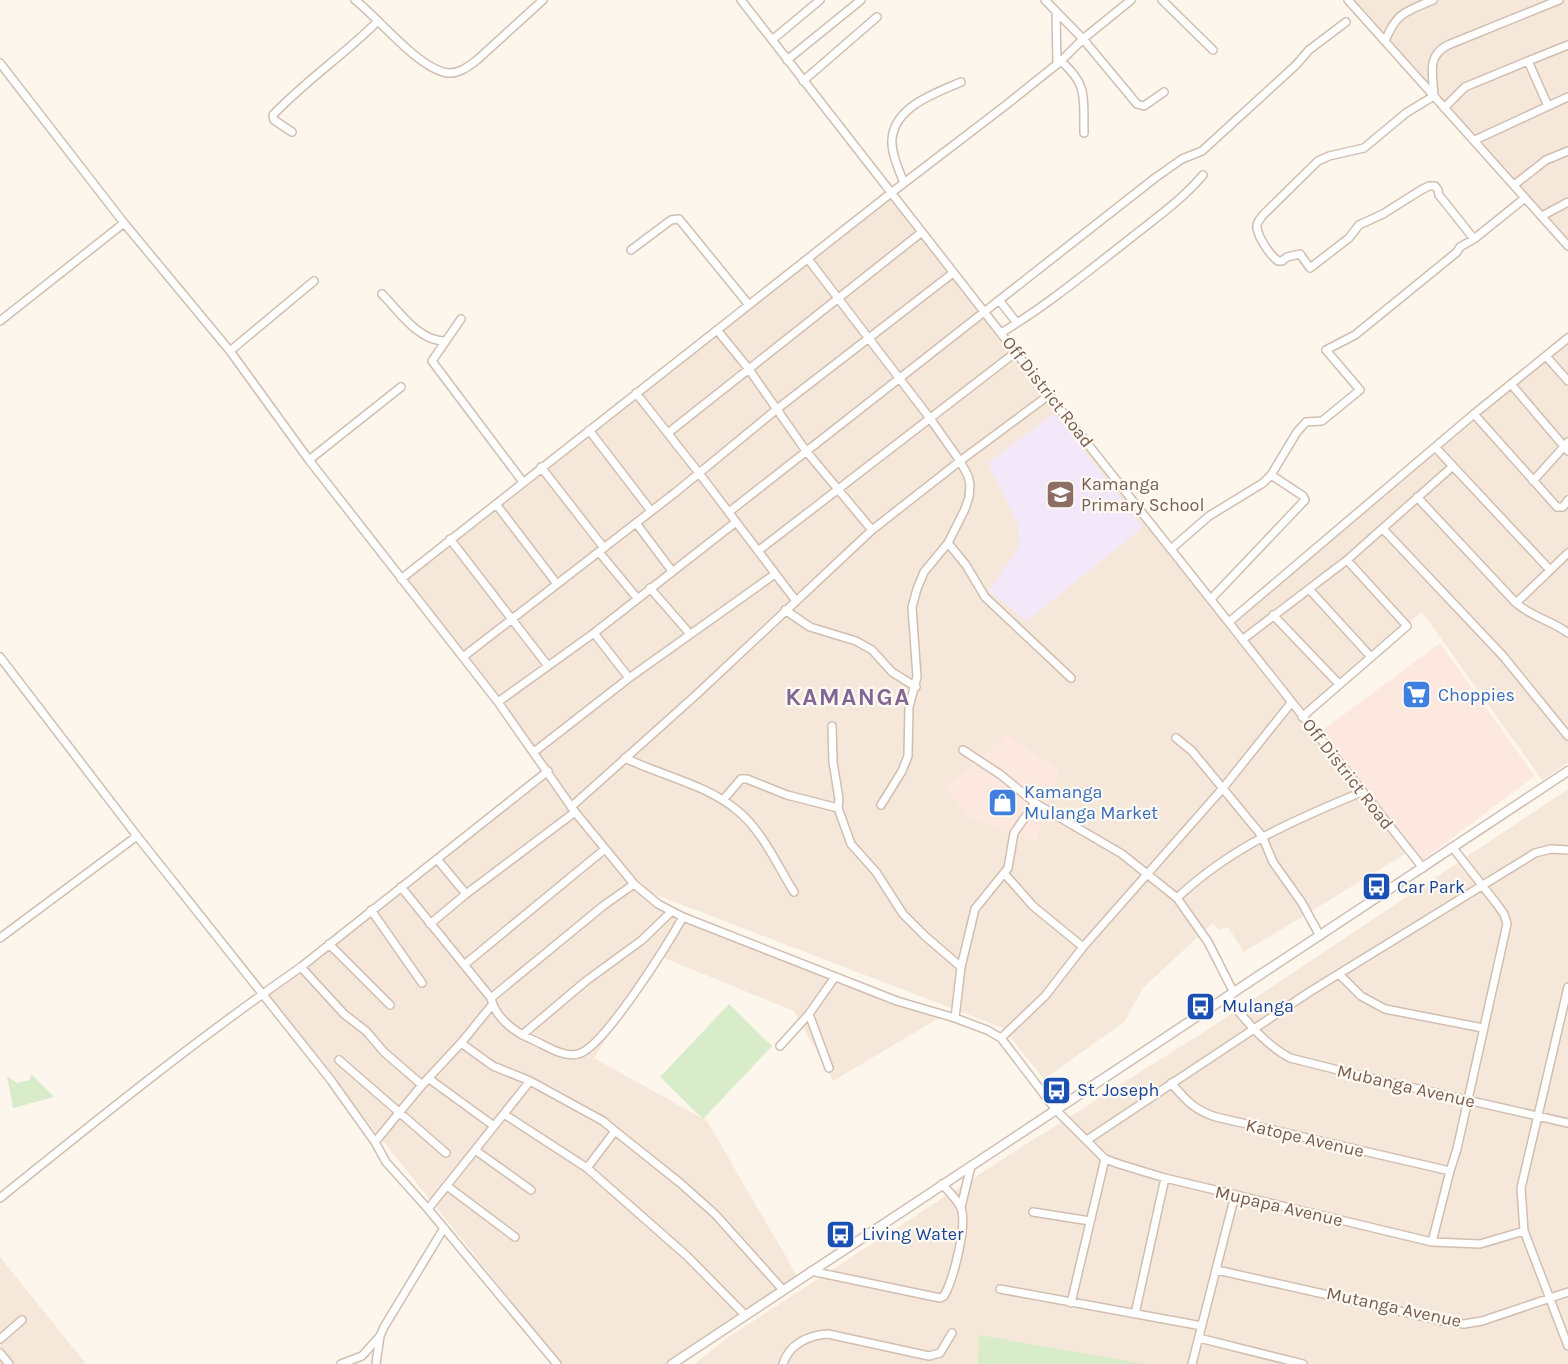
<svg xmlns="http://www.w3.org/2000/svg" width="1568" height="1364" font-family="Karla,sans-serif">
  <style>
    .residential { fill: #f5e8da }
    .commercial { fill: #fde8e0 }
    .education { fill: #f3e8fa }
    .green { fill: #d8ecc9 }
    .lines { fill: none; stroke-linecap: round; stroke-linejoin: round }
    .minor-casing { stroke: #d1beb0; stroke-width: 10 }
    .tertiary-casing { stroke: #d1beb0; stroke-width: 11 }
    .minor { stroke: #fff; stroke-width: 7 }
    .tertiary { stroke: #fff; stroke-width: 8 }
    .labels { text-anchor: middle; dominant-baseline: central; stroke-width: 4.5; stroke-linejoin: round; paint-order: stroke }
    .street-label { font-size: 18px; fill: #7a5c4d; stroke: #fffaf3 }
    .education-label { font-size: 18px; fill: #785e54; stroke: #fffaf3; text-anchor: start }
    .shop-label { font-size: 18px; fill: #366cbe; stroke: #fffaf3; text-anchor: start }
    .transit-label { font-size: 18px; fill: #164399; stroke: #fffaf3; text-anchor: start }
    .district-label { font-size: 24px; font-weight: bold; letter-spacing: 1.5px; fill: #846695; stroke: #fffaf3 }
  </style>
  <rect width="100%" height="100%" fill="#fdf6ec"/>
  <path class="residential" d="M 1348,0 L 1568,0 L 1568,249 Z
    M 892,194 L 1228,622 L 1433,444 L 1568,331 L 1568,763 L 1542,780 L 1422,612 L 1302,715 L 1250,652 L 1405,854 L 1244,952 L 1228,927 L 1219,930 L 1213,923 L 1143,988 L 1124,1022 L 1044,1079 L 1003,1028 L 633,886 L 666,911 L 944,1015 L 833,1081 L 794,1011 L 659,956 L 594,1058 L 707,1121 L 799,1279 L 667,1364 L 562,1364 L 264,993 L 547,770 L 401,576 Z
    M 1568,789 L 1568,1364 L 694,1364 L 730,1336 L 1012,1153 L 1210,1028 Z
    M 0,1257 L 86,1364 L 0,1364 Z"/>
  <path class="commercial" d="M 1440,643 L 1535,776 L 1420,862 L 1320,732 Z
    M 1007,735 L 1059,770 L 1036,843 L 967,816 L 945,788 Z"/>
  <path class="education" d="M 1055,413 L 1143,527 L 1027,621 L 989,591 L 1020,545 L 1018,524 L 988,463 Z"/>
  <path class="green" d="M 729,1004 L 772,1046 L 703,1119 L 660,1077 Z
    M 31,1074 L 54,1097 L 13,1108 L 7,1076 L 17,1083 L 30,1080 Z
    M 979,1335 L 1145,1364 L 978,1364 Z"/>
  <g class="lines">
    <defs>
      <path id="minor" d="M 355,0 C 379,18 418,69 448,73 C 459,74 469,66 477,60 L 543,0
        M 741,0 L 1049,395 L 1423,868
        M 1045,0 L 1083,39 L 1137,104 L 1144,106 L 1164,92
        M 1162,0 L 1213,50
        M 1348,0 L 1568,246
        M 1056,13 L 1057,64
        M 772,40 L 820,0
        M 1385,41 C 1397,12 1405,12 1433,0
        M 787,60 L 861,0
        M 1061,61 C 1089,86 1083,98 1084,133
        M 0,63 L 124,223 L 230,351 L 309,460 L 498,702 L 575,812 L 634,884 L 658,904 L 683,917 L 897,1001 L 955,1018 L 987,1030 L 1001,1038 L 1056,1110 L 1105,1159 L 1119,1164 L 1165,1178 L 1432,1242 L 1480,1244 L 1524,1231
        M 803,81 L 877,17
        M 1548,106 L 1528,61 L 1568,45
        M 1444,108 L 1465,87 L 1528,61
        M 292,132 L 274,120 L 273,115 C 305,81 345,54 378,21
        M 1475,140 L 1568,97
        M 904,183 C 899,170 891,153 892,139 C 895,106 936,93 961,82
        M 1514,185 L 1546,160 L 1568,151
        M 1542,216 L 1568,202
        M 1474,239 L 1439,195 L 1438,190 L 1435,186 L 1429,186 L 1421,190 L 1383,214 L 1359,225 L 1349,238 L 1310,268 L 1300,254 L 1287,257 L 1282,261 L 1278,261 C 1270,255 1259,239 1257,228 C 1256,223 1260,219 1263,215 L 1318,161 L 1329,156 L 1364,148 L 1406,113 L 1434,96 C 1433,75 1426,56 1448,45 L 1559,0
        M 631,250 L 671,220 L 679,219 L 749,305
        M 808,259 L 929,417 L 960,461 L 968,476 L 970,485 L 969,497 L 965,509 L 948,543 L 924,572 L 917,589 L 912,607 L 917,677 L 909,707 L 908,756 L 902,771 L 881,805
        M 382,294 C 399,311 418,341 445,341
        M 999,300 L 1017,323
        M 461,319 L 432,361 L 523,482
        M 0,321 L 124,223
        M 717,330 L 748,368 L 806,451 L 872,530
        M 1001,333 C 1046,306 1086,273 1127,241 C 1153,220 1181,201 1203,175
        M 230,351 L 314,281
        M 1546,356 L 1568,381
        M 1511,384 L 1568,451
        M 636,393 L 699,473 L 796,601
        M 1474,414 L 1557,507 L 1563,507 L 1568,500
        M 589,430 L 651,511
        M 668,433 L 922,232
        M 1435,447 L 1550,570
        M 309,460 L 401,387
        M 541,467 L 604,548
        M 1533,481 L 1568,442
        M 1417,497 L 1516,603 C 1533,618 1551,620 1568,633
        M 496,504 L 557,584
        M 729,512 L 1155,178 L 1182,159 L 1202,151 L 1296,65 L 1309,50 L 1346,22
        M 636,523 L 672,571
        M 1383,529 L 1503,656 L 1568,736
        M 450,539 L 548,666
        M 948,543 L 966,565 L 985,597 L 1071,678
        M 1171,549 L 1209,516 L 1263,483 L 1271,475 L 1297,432 L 1306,422 L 1322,421 L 1360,390 L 1326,350 L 1355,335 L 1457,252 L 1460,247 L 1474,239 L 1525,198
        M 758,551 L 1016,352
        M 599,552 L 637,598
        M 401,579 L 891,193 L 1006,105 L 1061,61 L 1083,39 L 1131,0
        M 650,588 L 690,634
        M 1309,589 L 1371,657
        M 1211,599 L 1305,500 L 1303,496 L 1271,475
        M 1516,603 L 1568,553
        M 785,610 L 810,627 L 856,641 L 872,650 L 892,672 L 916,687
        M 1273,615 L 1339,684
        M 1229,622 L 1474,414 L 1568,338
        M 594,633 L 629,678
        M 1242,640 L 1347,560 L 1453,466
        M 0,657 L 137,836 L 330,1079 L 375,1142 L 386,1162 L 428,1209 L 557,1364
        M 463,657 L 676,492 L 777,409 L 953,273
        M 498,702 L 594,633 L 736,522
        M 1302,717 L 1407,626 L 1347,560
        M 832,726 L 833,762 L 839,799 L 838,808 L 851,844 L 876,872 L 903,914 L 925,936 L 961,967
        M 1176,738 L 1192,751 L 1262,836 L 1273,862 L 1302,903 L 1320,936
        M 963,750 L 1001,775 L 1035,803 L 1122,854 L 1177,898 L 1208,942 L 1234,993
        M 534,752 L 629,678 L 775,574
        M 625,758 C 662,776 706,784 738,811 C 763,832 777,865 794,892
        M 723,800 L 741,779 L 747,779 L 787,795 L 838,808
        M 571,807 L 696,695 L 872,530 L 960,461 L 1049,395
        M 437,859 L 466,894
        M 1004,873 L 1033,906 L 1083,947
        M 401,887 L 491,998 C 495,1017 514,1032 531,1039 C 545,1045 563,1058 578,1054 C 603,1049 669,942 683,917
        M 1177,898 C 1231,847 1294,820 1362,792
        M 371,910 L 422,983
        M 430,924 L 466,894 L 575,812
        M 0,938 L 137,836
        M 329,944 L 390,1005
        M 464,965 L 605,849
        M 301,967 L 344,1014 L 366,1031 L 384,1052 L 422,1085
        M 1340,975 L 1361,996 L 1385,1009 L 1483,1028
        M 1568,987 L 1521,1188 L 1524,1231 L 1568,1346
        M 491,998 L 603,906 L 634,884
        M 1227,998 C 1246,1020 1264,1044 1290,1058 L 1366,1077 L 1568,1123
        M 492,1005 L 461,1043 L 493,1066 L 530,1081 L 603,1121 L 615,1131 L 679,1182 L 715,1214 L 783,1290
        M 809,1014 L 829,1068
        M 955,1018 L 961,967 L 975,909 L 1008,868 L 1014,833 L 1035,803
        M 522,1035 L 586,981 L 642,940 L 671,912
        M 1001,1038 L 1045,996 L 1083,947 L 1223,788 L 1291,703
        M 780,1046 L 809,1014 L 835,977
        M 339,1060 L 446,1153
        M 428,1078 L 494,1126
        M 1171,1083 C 1186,1100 1194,1110 1216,1117 L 1450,1171
        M 504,1114 L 587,1168 L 687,1256 L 745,1315
        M 1087,1140 L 1311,991 L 1535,853 L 1551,849 L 1568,850
        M 375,1142 L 422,1085 L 461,1043
        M 475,1150 L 531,1190
        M 587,1168 L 615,1131
        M 447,1186 L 515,1237
        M 0,1198 C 98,1119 197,1039 301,967 L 548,771
        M 961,1207 L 971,1166
        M 428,1209 L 530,1081
        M 1033,1212 L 1090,1221
        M 1432,1242 L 1450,1171 L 1457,1149 L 1507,924 L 1504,914 L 1496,903 L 1453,848
        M 1217,1270 L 1443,1321 L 1464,1324 L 1482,1321 L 1568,1292
        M 811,1271 L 940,1298 L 944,1296 C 953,1280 969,1222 960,1206 C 956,1198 948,1191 942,1184
        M 1000,1289 L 1202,1326
        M 1071,1303 L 1105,1159
        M 1135,1314 L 1165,1178
        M 1199,1338 L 1303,1364
        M 0,1339 L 22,1320
        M 0,1353 L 9,1364
        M 341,1364 L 362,1356 L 379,1337
        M 376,1364 L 380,1336 L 384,1327 L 444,1228
        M 783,1364 C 789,1344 809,1335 828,1334 L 929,1356 L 940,1353 L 952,1333
        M 1192,1364 L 1235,1195"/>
      <path id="tertiary" d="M 672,1364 L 1568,771"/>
    </defs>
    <use href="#minor" class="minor-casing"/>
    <use href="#tertiary" class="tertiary-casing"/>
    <use href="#minor" class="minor"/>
    <use href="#tertiary" class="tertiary"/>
  </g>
  <defs>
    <symbol id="school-square" viewBox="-11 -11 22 22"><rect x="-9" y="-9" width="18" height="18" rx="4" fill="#8d6e63" stroke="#fffaf3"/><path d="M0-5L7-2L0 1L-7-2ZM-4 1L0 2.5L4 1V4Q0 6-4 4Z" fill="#fff"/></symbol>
    <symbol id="supermarket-square" viewBox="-11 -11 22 22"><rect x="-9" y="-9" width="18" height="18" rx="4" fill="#3f7fe0" stroke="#fffaf3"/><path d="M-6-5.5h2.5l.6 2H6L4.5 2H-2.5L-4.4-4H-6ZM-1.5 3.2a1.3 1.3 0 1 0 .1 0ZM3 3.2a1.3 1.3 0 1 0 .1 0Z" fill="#fff"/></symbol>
    <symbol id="shop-square" viewBox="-11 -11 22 22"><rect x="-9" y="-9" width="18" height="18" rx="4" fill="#3f7fe0" stroke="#fffaf3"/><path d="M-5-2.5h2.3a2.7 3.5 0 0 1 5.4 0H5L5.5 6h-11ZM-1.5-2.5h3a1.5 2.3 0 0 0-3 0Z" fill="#fff"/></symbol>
    <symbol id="bus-square" viewBox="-11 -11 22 22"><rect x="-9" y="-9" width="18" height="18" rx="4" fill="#1a4fb4" stroke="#fffaf3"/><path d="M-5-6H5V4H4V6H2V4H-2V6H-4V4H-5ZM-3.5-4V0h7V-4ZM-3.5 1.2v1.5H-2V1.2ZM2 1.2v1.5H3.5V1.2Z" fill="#fff"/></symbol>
  </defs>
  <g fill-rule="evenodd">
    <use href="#school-square" x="1044" y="478" width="33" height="33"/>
    <use href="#supermarket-square" x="1400" y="678" width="33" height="33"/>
    <use href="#shop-square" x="986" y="786" width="33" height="33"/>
    <use href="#bus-square" x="1360" y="870" width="33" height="33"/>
    <use href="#bus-square" x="1184" y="990" width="33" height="33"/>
    <use href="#bus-square" x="1040" y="1074" width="33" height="33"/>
    <use href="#bus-square" x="824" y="1218" width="33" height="33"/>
  </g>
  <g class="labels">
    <g class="street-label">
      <text transform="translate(1048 392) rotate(52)">Off District Road</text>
      <text transform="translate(1348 774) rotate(52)">Off District Road</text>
      <text transform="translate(1406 1086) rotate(13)">Mubanga Avenue</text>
      <text transform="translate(1305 1138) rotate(13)">Katope Avenue</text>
      <text transform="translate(1279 1206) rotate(13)">Mupapa Avenue</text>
      <text transform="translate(1394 1307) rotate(12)">Mutanga Avenue</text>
    </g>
    <g class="education-label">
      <text x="1081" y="484">Kamanga<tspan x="1081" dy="21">Primary School</tspan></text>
    </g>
    <g class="shop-label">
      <text x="1438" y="695">Choppies</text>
      <text x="1024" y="792">Kamanga<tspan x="1024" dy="21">Mulanga Market</tspan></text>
    </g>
    <g class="transit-label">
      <text x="1397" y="887">Car Park</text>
      <text x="1222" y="1006">Mulanga</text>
      <text x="1077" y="1090">St. Joseph</text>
      <text x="862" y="1234">Living Water</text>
    </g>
    <g class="district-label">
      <text x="848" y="697">KAMANGA</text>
    </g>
  </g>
</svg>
